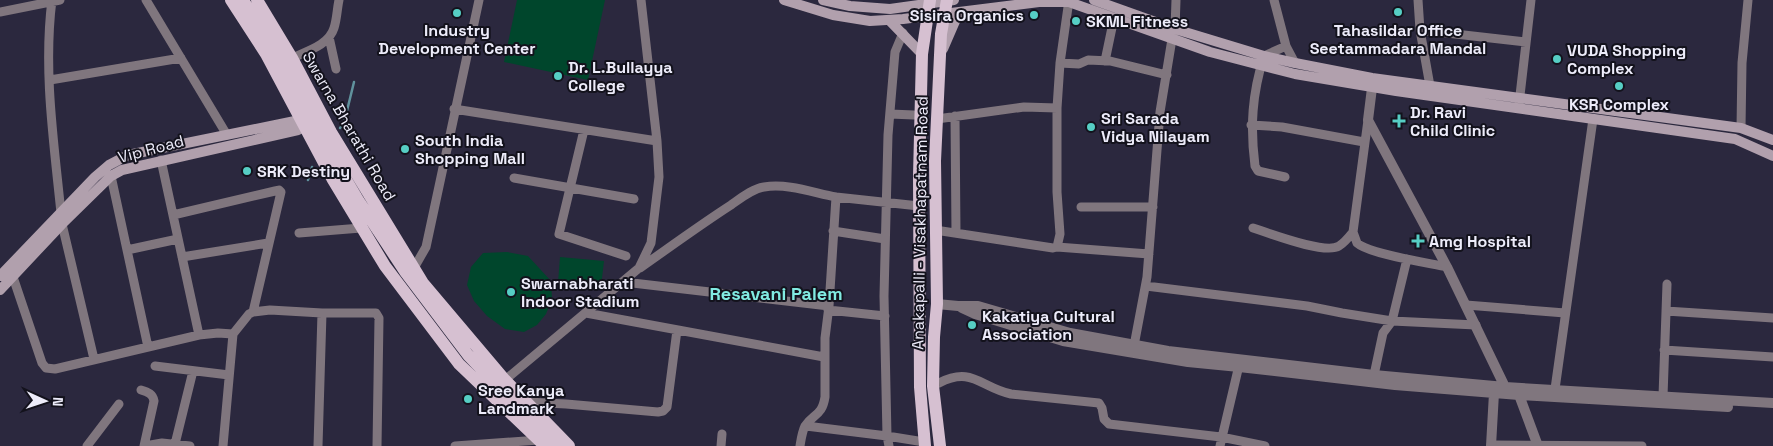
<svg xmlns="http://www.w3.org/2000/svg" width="1773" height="446" font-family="'Space Grotesk',sans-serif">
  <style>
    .green { fill: #00462c }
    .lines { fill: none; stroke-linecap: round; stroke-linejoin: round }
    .stream { stroke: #60929d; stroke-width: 2.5 }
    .minor { stroke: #80767e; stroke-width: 9 }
    .tertiary { stroke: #80767e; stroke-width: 10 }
    .secondary { stroke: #b1a0ad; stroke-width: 10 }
    .primary { stroke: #d6c0d1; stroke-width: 12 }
    .poi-dot { fill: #56cec4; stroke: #13121c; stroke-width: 2 }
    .labels { text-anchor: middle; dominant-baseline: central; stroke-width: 4; stroke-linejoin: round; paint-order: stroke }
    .poi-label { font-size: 16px; font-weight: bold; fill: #edecfa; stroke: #13121c; text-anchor: start }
    .street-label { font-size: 16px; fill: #edecfa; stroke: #13121c }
    .neighbourhood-label { font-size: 18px; font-weight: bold; fill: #81ebe2; stroke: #13121c }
  </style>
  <rect width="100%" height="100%" fill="#2b283e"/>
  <path class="green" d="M 517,0 L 605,0 L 588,80 L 504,62 Z
    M 507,252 L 528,256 L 551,281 L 552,299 L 546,314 L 537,325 L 524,332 L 505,329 L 487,316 L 474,301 L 467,285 L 471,267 L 483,253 Z
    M 560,257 L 604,261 L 601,287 L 558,283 Z"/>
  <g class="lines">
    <path class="stream" d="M 340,128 L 344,123 L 354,82
      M 308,180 L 312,167"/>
    <path class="minor" d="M 52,0 C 43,70 54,143 61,213
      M 146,0 L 227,135
      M 1274,0 L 1286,46 L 1295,63
      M 1418,0 L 1420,30 L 1430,86 L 1429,91
      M 0,12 L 60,0
      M 1420,30 L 1526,42
      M 903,33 L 895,52 L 888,135 L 884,296 L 887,436 L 924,442
      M 329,37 L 336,69
      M 292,58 C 307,51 329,45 334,28 C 337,19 337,9 339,0
      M 1105,61 L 1114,18
      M 1060,63 L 1079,64 L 1088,60 L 1110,61 L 1167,75
      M 50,80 L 181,58
      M 1519,104 L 1531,0
      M 454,109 L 657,141
      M 890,114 L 914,115
      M 955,116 L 956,233
      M 937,119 L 1024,107 L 1057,108 L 1060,63 L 1069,0
      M 1368,120 L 1353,232 L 1357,243 C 1369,254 1429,263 1447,267
      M 1251,125 L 1282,127 L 1364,142
      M 1741,128 L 1742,63 L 1748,0
      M 584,130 L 559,234 L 626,256
      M 111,176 L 148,347
      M 1285,177 L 1258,171 L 1255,166 C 1250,127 1252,94 1264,56 L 1286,46
      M 514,178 L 634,199
      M 1081,207 L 1153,207
      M 173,215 L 275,191 L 279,190 L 281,192 L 253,312
      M 62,224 L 94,359
      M 1253,228 C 1269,233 1325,255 1339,246 C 1344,243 1349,237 1353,232
      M 935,230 L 1053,248 L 1057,247 L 1060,234 L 1057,192 L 1057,108
      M 833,231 L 885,239
      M 299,233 L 361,228
      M 1057,247 L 1149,254
      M 127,250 L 178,239
      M 182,257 L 268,243
      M 414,268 L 426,247 L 479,0
      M 640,268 C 670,247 700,225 731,205 C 741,198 752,189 764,187 C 788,183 814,193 836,197
      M 13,277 L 42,363 L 46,368 L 55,369 L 199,335 L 161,160
      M 624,282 L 829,306
      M 1146,286 L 1307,306 L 1342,313 L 1392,321 L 1476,325
      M 1466,305 L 1565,313
      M 828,310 L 885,316
      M 1666,311 L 1773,318
      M 586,313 L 824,357
      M 199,335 L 218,333 L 233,334
      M 1664,350 L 1773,357
      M 1133,351 L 1147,277 L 1160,112 L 1172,39 L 1175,29 L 1176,0
      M 155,366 L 229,375
      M 1374,375 L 1383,333 L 1392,321 L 1407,259
      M 505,380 L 639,268 L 651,243 L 659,177 L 657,141 L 641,0
      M 939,383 C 972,366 980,387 1011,394 L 1099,403 L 1102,408 L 1104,419 L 1109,424 L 1221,437 L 1265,446
      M 1555,389 L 1593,119
      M 141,390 C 148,392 153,394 154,401 L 144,446
      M 1663,396 L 1667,284
      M 527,402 L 566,404 L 658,412 L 663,411 L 667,407 L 677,330
      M 806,426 L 887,436 L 889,446
      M 175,444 L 193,371
      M 1491,445 L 1642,446
      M 87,446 L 119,404
      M 145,446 L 162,443 L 190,446
      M 223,446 L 233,334 L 249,314 L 253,312 L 270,310 L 322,313
      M 318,446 L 322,313 L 376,313 L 379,318 L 377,446
      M 455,446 L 539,440
      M 721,446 L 722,434
      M 800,446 C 801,440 802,432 805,426 C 814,413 822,416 825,397 L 825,338 L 829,306 L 836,197 L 919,206
      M 1220,446 L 1240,361"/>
    <path class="tertiary" d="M 1372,88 L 1368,120 L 1447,267 L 1505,387 L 1519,395 L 1538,446
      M 937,304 L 958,306 L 978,306 L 1070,333 L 1168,351 L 1374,375 L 1505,387 L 1773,403
      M 962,308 L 975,314 L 1063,341 L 1188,362 L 1239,367 L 1395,385 L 1519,395 L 1728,407
      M 1491,446 L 1494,393"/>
    <path class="secondary" d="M 784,0 L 833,15 L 870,21 L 903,19 L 1039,2 L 1069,2 L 1210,52 L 1295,74 L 1396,91 L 1735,139 L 1773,156
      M 823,0 L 850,6 L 890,9 L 954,0
      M 1094,0 L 1175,29 L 1264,56 L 1295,63 L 1372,78 L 1741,128 L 1773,140
      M 890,21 L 922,54
      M 943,49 L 956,19 L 967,12
      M 0,276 L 95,177 L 109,165 L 128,155 L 295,121 L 306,117
      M 0,290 L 62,224 L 111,176 L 122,170 L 298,130 L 311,124"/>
    <path class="primary" d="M 231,0 L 266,54 L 333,180 L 385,266 L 459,364 L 545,446
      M 243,0 L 297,89 L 316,129 L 358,200 L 406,273 L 468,355 L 556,446
      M 257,0 L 292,58 L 331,132 L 423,283 L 505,380 L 569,446
      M 925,446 L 920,387 L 919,176 L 922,54 L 930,0
      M 940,446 L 933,386 L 934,337 L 937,304 L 935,161 L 941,34 L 947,0"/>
  </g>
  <g class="poi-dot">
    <circle cx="1398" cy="12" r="5"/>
    <circle cx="457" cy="13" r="5"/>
    <circle cx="1034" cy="15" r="5"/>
    <circle cx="1076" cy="21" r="5"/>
    <circle cx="1557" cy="59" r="5"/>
    <circle cx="558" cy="76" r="5"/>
    <circle cx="1619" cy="86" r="5"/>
    <path d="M1396.5 113.5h5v5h5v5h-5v5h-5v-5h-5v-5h5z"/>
    <circle cx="1091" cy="127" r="5"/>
    <circle cx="405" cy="149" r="5"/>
    <circle cx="247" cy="171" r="5"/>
    <path d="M1415.5 233.5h5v5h5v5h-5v5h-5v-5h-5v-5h5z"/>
    <circle cx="511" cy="292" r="5"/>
    <circle cx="972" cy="325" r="5"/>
    <circle cx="468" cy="399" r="5"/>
  </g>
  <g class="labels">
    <g class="poi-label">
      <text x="1024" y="15" text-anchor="end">Sisira Organics</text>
      <text x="1086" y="21">SKML Fitness</text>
      <text x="457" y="30" text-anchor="middle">Industry<tspan x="457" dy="18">Development Center</tspan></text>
      <text x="1398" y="30" text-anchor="middle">Tahasildar Office<tspan x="1398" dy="18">Seetammadara Mandal</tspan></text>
      <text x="1567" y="50">VUDA Shopping<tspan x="1567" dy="18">Complex</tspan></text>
      <text x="568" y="67">Dr. L.Bullayya<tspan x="568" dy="18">College</tspan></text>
      <text x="1619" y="104" text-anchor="middle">KSR Complex</text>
      <text x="1410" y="112">Dr. Ravi<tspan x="1410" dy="18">Child Clinic</tspan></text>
      <text x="1101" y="118">Sri Sarada<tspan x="1101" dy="18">Vidya Nilayam</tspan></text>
      <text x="415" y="140">South India<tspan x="415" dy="18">Shopping Mall</tspan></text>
      <text x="257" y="171">SRK Destiny</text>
      <text x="1429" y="241">Amg Hospital</text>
      <text x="521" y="283">Swarnabharati<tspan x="521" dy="18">Indoor Stadium</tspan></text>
      <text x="982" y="316">Kakatiya Cultural<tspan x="982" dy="18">Association</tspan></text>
      <text x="478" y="390">Sree Kanya<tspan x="478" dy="18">Landmark</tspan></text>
    </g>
    <g class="street-label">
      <text transform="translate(349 126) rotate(60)">Swarna Bharathi Road</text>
      <text transform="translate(151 149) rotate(-15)">Vip Road</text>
      <text transform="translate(920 223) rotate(-89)">Anakapalli - Visakhapatnam Road</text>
    </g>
    <g class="neighbourhood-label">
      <text x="776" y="293">Resavani Palem</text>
    </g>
  </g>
  <g transform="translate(45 401) rotate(93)" stroke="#13121c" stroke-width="4" paint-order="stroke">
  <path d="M0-4L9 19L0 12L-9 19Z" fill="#edecfa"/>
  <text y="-8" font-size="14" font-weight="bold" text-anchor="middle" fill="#edecfa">N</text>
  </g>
</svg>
